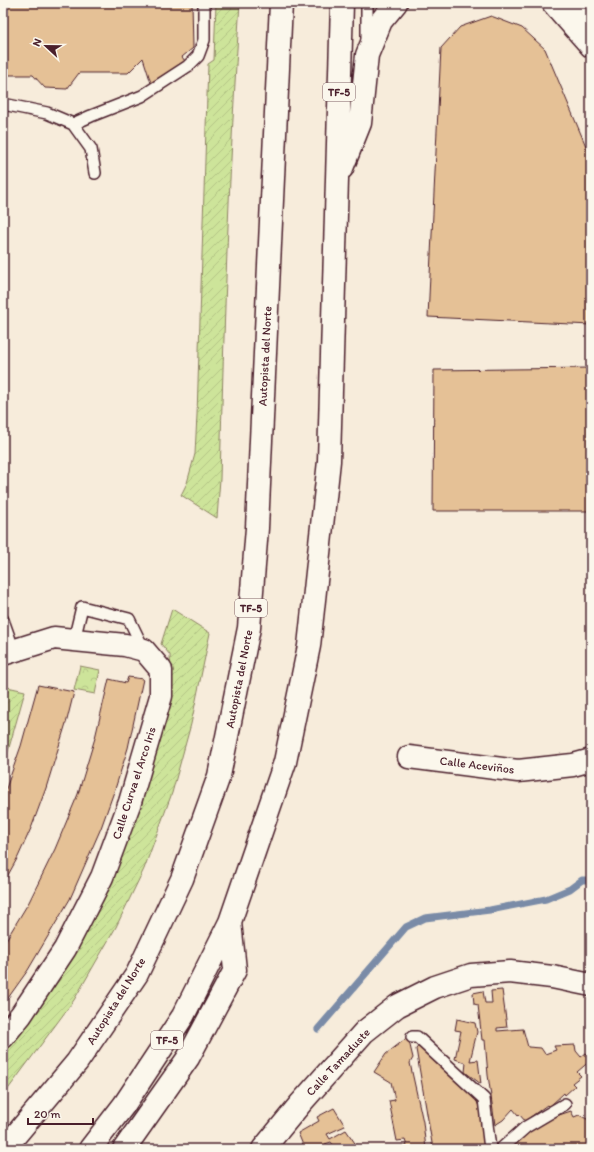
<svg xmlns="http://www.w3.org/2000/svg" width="594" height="1152" font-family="Itim,sans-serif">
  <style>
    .park { fill: url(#park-crowns); stroke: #8c8262 }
    .garden { fill: url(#garden-furrows); stroke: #8c8262 }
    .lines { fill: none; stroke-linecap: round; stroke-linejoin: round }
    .stream { stroke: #7a8ba7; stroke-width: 7 }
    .building { fill: #e5c196; stroke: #4a1f2b }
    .service-casing { stroke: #4a1f2b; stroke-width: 14 }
    .minor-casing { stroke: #4a1f2b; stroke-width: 25 }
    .motorway-casing { stroke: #4a1f2b; stroke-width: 25 }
    .service { stroke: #fbf7ec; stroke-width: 11 }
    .minor { stroke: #fbf7ec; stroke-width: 22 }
    .motorway { stroke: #fbf7ec; stroke-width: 22 }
    .labels { text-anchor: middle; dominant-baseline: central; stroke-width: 3.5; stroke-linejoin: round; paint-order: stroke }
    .shield { fill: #fbf7ec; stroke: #7f6065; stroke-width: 1 }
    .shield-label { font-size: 11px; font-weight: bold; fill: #4a1f2b }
    .street-label { font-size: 12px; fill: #4a1f2b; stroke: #fbf7ec }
  </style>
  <defs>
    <pattern id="park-crowns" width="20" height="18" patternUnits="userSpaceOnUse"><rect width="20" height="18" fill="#cde49a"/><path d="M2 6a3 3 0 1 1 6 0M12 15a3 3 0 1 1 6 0" fill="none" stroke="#b2c385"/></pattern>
    <pattern id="garden-furrows" width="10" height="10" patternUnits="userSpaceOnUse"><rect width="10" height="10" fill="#cde49a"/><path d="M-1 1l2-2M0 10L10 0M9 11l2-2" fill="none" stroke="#b2c385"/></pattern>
  </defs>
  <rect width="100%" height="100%" fill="#f7ecdb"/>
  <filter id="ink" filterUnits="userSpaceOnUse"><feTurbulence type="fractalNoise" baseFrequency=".025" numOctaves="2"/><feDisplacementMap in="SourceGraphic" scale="8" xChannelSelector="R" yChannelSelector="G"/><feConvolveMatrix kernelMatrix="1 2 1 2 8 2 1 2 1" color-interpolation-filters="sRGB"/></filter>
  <g filter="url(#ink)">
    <path class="park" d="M 80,666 L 100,670 L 95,694 L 74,690 Z"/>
    <path class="garden" d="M 216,3 L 240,3 C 229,162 224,321 220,479 L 217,518 L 181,495 L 187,483 L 195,454 L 197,415 L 208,64 L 214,60 Z
      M 172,609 L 210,633 L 191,724 L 172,793 L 144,869 L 116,927 L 74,1000 L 3,1096 L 3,1051 L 37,1006 L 171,683 L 170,655 L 161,644 Z
      M 3,686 L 25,691 L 3,769 Z"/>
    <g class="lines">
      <path class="stream" d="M 318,1029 L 406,927 L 425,918 L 490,910 L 546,899 L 570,889 L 582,880 L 591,880"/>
    </g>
    <path class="building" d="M 3,3 L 192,3 L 193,48 L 182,57 L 185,61 L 151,83 L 143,58 L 128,73 L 79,73 L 67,89 L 45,88 L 33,75 L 3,75 Z
      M 491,16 L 522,28 L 545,49 L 591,158 L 591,325 L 428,317 L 441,48 L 460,27 Z
      M 591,368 L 591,511 L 433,511 L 434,370 Z
      M 128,677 L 143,679 L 128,748 L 116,786 L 101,828 L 70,899 L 28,970 L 3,1005 L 3,945 L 29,902 L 55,849 L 78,794 L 95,738 L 109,679 L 126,683 Z
      M 38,685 L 74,692 L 67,720 L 46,788 L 32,826 L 18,857 L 3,884 L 3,797 L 21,746 Z
      M 502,990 L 507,1027 L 497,1028 L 497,1031 L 523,1029 L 528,1047 L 541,1048 L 545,1054 L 556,1050 L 554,1046 L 575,1045 L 576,1051 L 581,1057 L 586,1053 L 591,1057 L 591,1060 L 577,1072 L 581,1076 L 572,1083 L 575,1086 L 565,1095 L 564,1093 L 549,1107 L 547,1105 L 525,1121 L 519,1114 L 518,1115 L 513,1109 L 503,1120 L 495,1125 L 488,1075 L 485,1040 L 482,1040 L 478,1005 L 474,1004 L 473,993 L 483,991 L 485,1003 L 492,1003 L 491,991 Z
      M 457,1019 L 475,1023 L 477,1032 L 470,1061 L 478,1060 L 481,1084 L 465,1072 L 466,1063 L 455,1059 L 461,1031 L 455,1030 Z
      M 408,1037 L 413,1058 L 410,1063 L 423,1122 L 426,1149 L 402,1149 L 402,1146 L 407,1146 L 405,1140 L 397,1141 L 389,1101 L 395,1100 L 391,1082 L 374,1072 L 386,1054 Z
      M 420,1044 L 472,1090 L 480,1109 L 484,1137 L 485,1149 L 433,1149 L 416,1049 Z
      M 334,1108 L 345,1126 L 327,1134 L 330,1139 L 346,1130 L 359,1149 L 336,1149 L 331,1142 L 325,1144 L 328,1149 L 298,1149 L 303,1145 L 298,1133 L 319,1121 L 317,1117 Z
      M 571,1111 L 574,1117 L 579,1115 L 591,1121 L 591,1149 L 510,1149 L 517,1141 L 544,1120 Z"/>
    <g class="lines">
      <defs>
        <path id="service" d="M 367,40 L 367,3
          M 3,104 L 47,113 L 73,124 L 91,149 L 95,173
          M 73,124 L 91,116 L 142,96 L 188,66 L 198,56 L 204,40 L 204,3
          M 3,620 L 14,651
          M 74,640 L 82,607 L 129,619 L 144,650
          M 412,1037 L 417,1037 L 484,1099 L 490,1149
          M 501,1149 L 526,1127 L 565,1104"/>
        <path id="minor" d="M 572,3 L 589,40
          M 3,654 L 54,638 L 74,640 L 125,645 L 144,650 L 161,670 L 161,696 L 130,802 L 102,877 L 65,949 L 21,1015 L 3,1037
          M 409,757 L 518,771 L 573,765 L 591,760
          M 263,1149 L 301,1103 L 364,1032 L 397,1006 L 435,987 L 471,975 L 510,972 L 552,977 L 591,985"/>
        <path id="motorway" d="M 553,3 L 591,46
          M 342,168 L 360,123 L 367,55 L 381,21 L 396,3
          M 4,1149 L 77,1062 L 137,974 L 182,879 L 219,776 L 249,628 L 257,528 L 281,3
          M 90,1149 L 124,1105 L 183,1016 L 230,922 L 285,762 L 309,646 L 329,461 L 342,3
          M 124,1149 L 188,1058 L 235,970 L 230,922"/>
      </defs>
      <use href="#service" class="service-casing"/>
      <use href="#minor" class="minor-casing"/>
      <use href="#motorway" class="motorway-casing"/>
      <use href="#service" class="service"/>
      <use href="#minor" class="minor"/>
      <use href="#motorway" class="motorway"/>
    </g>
  </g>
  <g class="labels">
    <g class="shield">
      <rect x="323" y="83" width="32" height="18" rx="3"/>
      <rect x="235" y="599" width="32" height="18" rx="3"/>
      <rect x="151" y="1031" width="32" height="18" rx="3"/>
    </g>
    <g class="shield-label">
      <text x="339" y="92">TF-5</text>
      <text x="251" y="608">TF-5</text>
      <text x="167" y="1040">TF-5</text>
    </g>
    <g class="street-label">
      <text transform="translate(265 356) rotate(-87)">Autopista del Norte</text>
      <text transform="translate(239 679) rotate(-79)">Autopista del Norte</text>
      <text transform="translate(477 765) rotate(7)">Calle Aceviños</text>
      <text transform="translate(134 783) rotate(-72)">Calle Curva el Arco Iris</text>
      <text transform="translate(116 1001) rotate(-58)">Autopista del Norte</text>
      <text transform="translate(338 1062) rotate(-47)">Calle Tamaduste</text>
    </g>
  </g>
  <rect width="594" height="1152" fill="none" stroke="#fbf7ec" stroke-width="16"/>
  <rect x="8" y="8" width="578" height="1136" fill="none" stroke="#4a1f2b" stroke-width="1.5" filter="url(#ink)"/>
  <g transform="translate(46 46) rotate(292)" stroke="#fbf7ec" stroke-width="3" paint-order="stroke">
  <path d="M0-3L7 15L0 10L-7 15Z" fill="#4a1f2b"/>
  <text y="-6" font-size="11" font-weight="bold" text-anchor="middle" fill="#4a1f2b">N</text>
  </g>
  <path d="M28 1118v6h65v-6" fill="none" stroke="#4a1f2b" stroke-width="2"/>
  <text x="34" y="1118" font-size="12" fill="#4a1f2b" stroke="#fbf7ec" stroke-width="3" paint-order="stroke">20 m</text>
</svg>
